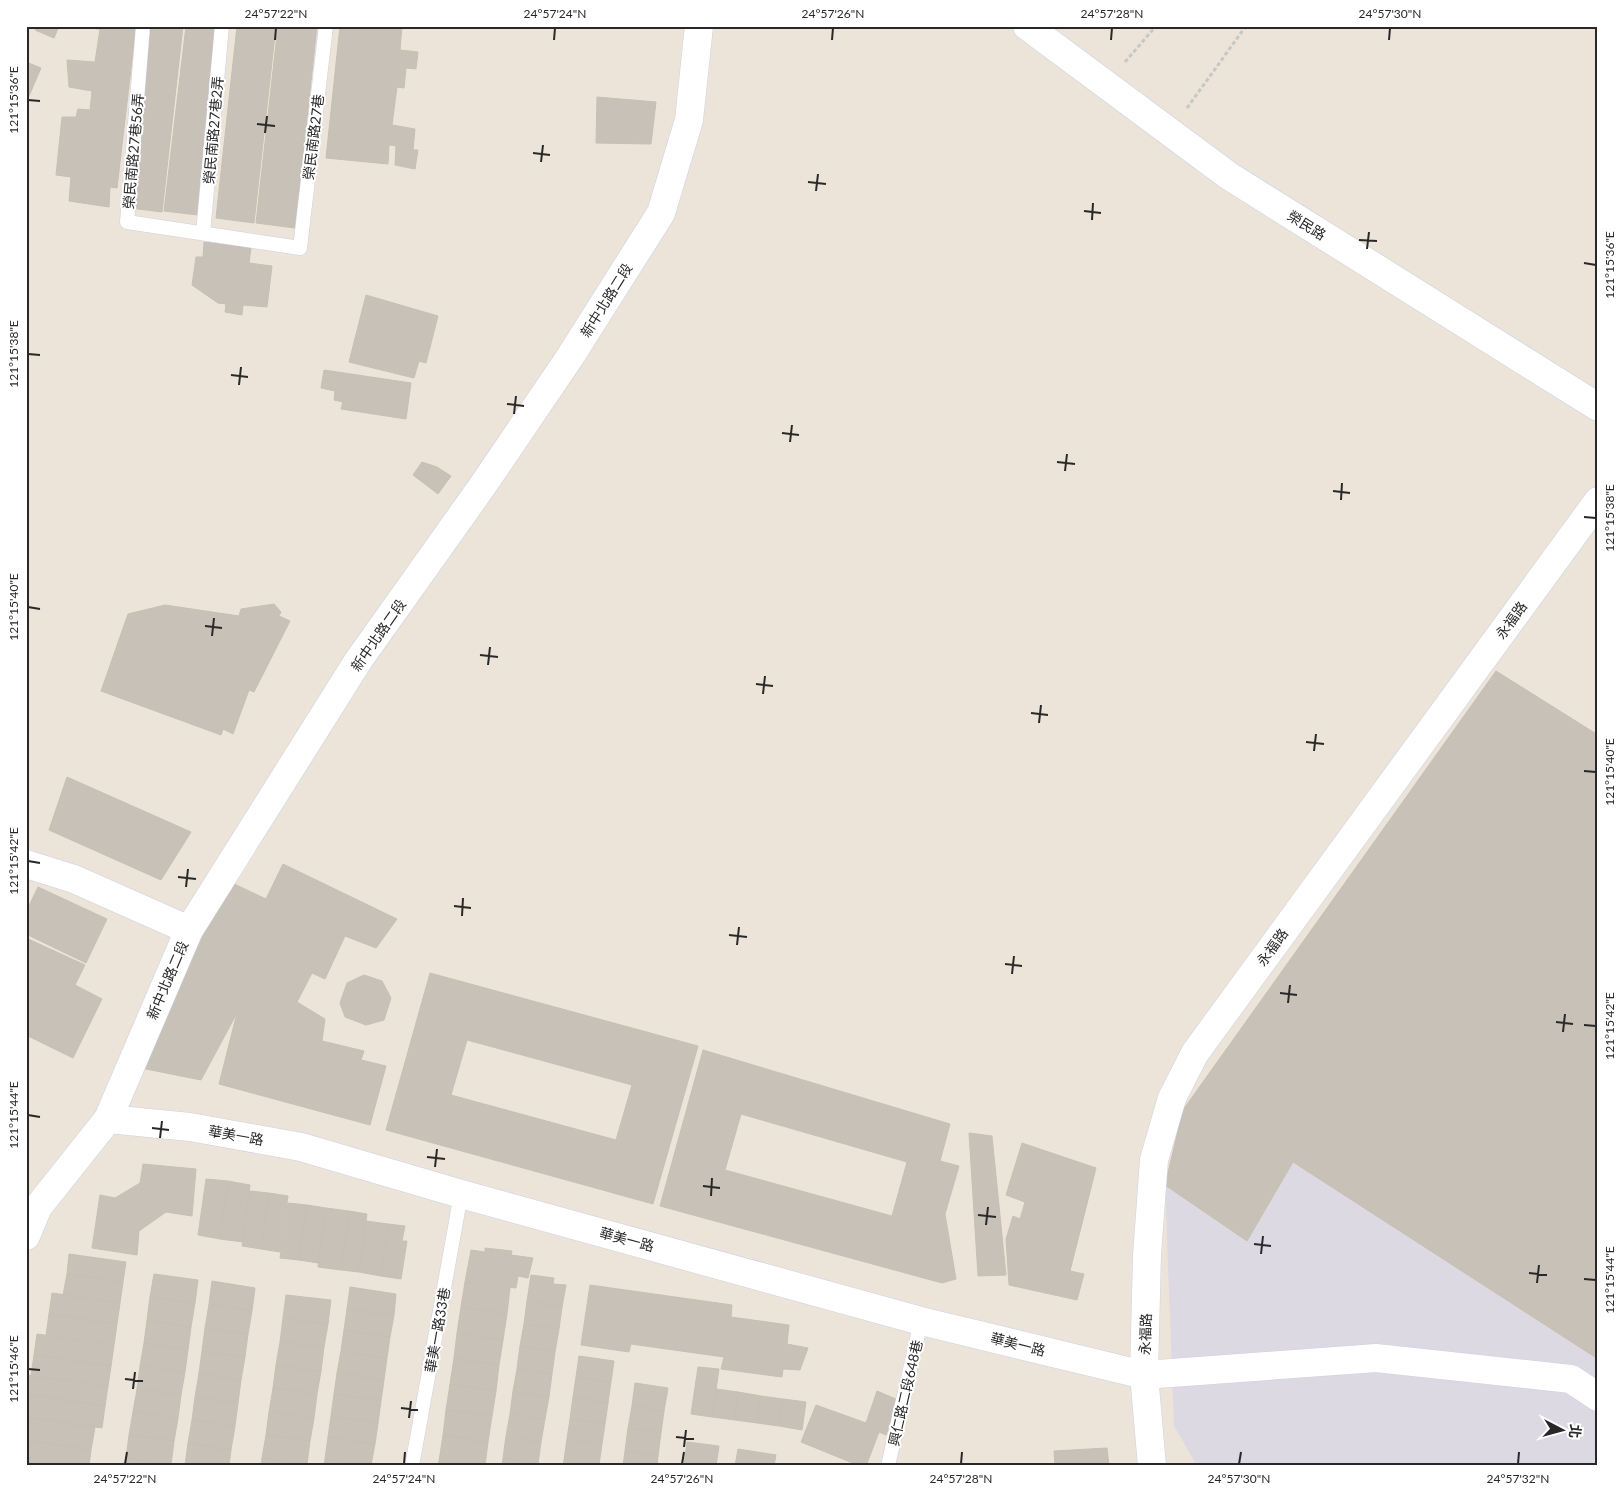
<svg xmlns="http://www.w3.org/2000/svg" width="1624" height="1492" font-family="Lato,'Noto Sans TC',sans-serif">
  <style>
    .industrial { fill: #ddd9e3 }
    .building { fill: #c7c1b8; stroke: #c7c0b2; fill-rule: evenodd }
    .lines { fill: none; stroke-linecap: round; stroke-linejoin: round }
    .service-casing { stroke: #cdd0e3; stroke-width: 15 }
    .minor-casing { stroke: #cdd0e3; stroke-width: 29 }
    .tertiary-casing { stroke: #cdd0e3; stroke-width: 29 }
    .path { stroke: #c7c7c7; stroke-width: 3; stroke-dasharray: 4 2.5; stroke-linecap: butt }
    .service { stroke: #fff; stroke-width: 14 }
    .minor { stroke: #fff; stroke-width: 28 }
    .tertiary { stroke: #fff; stroke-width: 28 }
    .ticks { fill: none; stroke: #282828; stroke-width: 2 }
    .labels { text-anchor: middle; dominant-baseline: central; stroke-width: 4; stroke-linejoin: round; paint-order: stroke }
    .street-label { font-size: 14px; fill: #282828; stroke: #fff }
    .neatline { fill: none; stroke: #282828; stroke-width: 2 }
    .ticks-label { font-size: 12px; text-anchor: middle; fill: #282828 }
  </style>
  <rect width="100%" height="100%" fill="#ece4d8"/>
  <path class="industrial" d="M 1496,671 L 1598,735 L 1598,1466 L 1197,1466 L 1174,1426 L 1165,1185 L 1183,1110 Z"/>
  <path class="building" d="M 37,26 L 59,26 L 54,38 L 35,30 Z
    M 96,26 L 136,26 L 117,188 L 110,187 L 109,207 L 69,201 L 71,177 L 56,175 L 62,117 L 76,117 L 78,109 L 90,110 L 92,91 L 69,87 L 67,60 L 95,62 L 100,29 L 96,29 Z
    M 151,26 L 183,26 L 162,212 L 130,208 Z
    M 186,26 L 217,26 L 198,215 L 164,211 Z
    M 237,26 L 276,26 L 254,223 L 216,218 Z
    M 278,26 L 317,26 L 295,228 L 256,223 Z
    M 340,26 L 402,26 L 400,50 L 418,52 L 416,69 L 406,68 L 404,88 L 397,87 L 392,125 L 415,129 L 413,150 L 418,150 L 415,169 L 395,165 L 396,146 L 389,145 L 388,164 L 326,158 Z
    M 26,62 L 41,68 L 26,103 Z
    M 597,97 L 656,102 L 651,144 L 596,143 Z
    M 204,242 L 251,248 L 249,263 L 272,266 L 267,307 L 243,305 L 242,315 L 225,312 L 226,304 L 218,303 L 192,285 L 196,257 L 203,257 Z
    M 366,295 L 438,316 L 426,363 L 419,361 L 414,378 L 349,362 Z
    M 324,370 L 411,383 L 406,419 L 341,409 L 343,402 L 334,400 L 335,391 L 321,388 Z
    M 422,462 L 437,467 L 451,476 L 438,494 L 413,475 Z
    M 274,604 L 281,612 L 279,616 L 290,621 L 254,692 L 249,690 L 233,734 L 223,729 L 221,735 L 101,691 L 128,614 L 165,605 L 239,616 L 241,609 Z
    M 1496,671 L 1598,735 L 1598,1359 L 1293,1162 L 1247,1241 L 1165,1185 L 1183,1110 Z
    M 67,777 L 191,832 L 161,880 L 49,830 Z
    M 283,864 L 397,919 L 376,948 L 345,936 L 325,979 L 312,973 L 297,1002 L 325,1019 L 322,1041 L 364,1051 L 361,1060 L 386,1066 L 370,1125 L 219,1084 L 237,1013 L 201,1080 L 141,1068 L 208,920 L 230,882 L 266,899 Z
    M 38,887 L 107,919 L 86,963 L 26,934 L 26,912 Z
    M 26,938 L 85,965 L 75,985 L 102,999 L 73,1058 L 26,1035 Z
    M 430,973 L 698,1046 L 653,1204 L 386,1130 ZM 467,1040 L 632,1085 L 616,1140 L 451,1095 Z
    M 364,975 L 382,981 L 391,998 L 384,1020 L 366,1025 L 345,1017 L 340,1003 L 347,983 Z
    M 703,1050 L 950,1124 L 940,1161 L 959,1166 L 945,1214 L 956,1279 L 942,1283 L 660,1206 ZM 741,1114 L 907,1162 L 892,1216 L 725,1170 Z
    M 969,1133 L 992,1136 L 1006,1275 L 978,1276 Z
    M 1022,1143 L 1096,1168 L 1070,1271 L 1084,1274 L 1077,1300 L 1009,1285 L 1006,1239 L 1013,1216 L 1020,1219 L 1025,1202 L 1006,1195 Z
    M 143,1164 L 196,1169 L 192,1216 L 166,1212 L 139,1231 L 137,1255 L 92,1248 L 100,1195 L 115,1198 L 140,1183 Z
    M 206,1179 L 228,1181 L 220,1239 L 198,1235 Z
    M 228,1181 L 250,1185 L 243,1242 L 220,1239 Z
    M 250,1191 L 269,1193 L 261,1249 L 242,1246 Z
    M 269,1193 L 288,1196 L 280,1252 L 261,1249 Z
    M 288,1203 L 307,1205 L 299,1260 L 280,1258 Z
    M 307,1205 L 326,1208 L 318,1263 L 299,1260 Z
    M 326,1208 L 349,1211 L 341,1270 L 318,1267 Z
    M 349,1211 L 367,1214 L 359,1272 L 341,1270 Z
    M 366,1221 L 388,1224 L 381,1276 L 359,1272 Z
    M 388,1224 L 405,1226 L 402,1241 L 407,1241 L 401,1279 L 381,1276 Z
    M 485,1248 L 512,1251 L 511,1255 L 533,1258 L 528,1278 L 518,1276 L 516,1288 L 465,1282 L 471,1250 L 485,1252 Z
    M 69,1254 L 126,1262 L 123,1282 L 67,1274 Z
    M 67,1274 L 123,1282 L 120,1303 L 63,1295 Z
    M 154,1274 L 198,1280 L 195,1303 L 150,1297 Z
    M 531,1275 L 554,1278 L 553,1284 L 566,1285 L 562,1307 L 527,1301 Z
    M 212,1281 L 255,1288 L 252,1311 L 209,1304 Z
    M 465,1282 L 510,1288 L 507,1314 L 461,1307 Z
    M 590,1285 L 732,1305 L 731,1317 L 789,1325 L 787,1344 L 808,1348 L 800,1370 L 783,1369 L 782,1377 L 721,1369 L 724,1357 L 631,1344 L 629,1352 L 581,1345 Z
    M 350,1287 L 396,1294 L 394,1315 L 347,1309 Z
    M 52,1293 L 120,1303 L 117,1324 L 49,1314 Z
    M 286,1295 L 331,1300 L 328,1324 L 283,1318 Z
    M 150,1297 L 195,1303 L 191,1327 L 147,1320 Z
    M 527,1301 L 562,1307 L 559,1329 L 524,1324 Z
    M 209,1304 L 252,1311 L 248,1334 L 205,1328 Z
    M 461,1307 L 507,1314 L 503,1340 L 457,1333 Z
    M 347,1309 L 394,1315 L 390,1337 L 344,1330 Z
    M 49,1314 L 117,1324 L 114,1345 L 46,1335 Z
    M 283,1318 L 328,1324 L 324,1347 L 280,1342 Z
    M 147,1320 L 191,1327 L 188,1350 L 144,1343 Z
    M 524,1324 L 559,1329 L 555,1352 L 520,1346 Z
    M 205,1328 L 248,1334 L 245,1357 L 202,1351 Z
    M 344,1330 L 390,1337 L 387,1358 L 341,1351 Z
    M 457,1333 L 503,1340 L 499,1365 L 454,1358 Z
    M 37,1334 L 114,1345 L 111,1366 L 34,1355 Z
    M 280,1342 L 324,1347 L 321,1371 L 276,1365 Z
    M 144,1343 L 188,1350 L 185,1372 L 140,1366 Z
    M 520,1346 L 555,1352 L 552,1374 L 517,1369 Z
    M 202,1351 L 245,1357 L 241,1380 L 199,1373 Z
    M 341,1351 L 387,1358 L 384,1380 L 337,1373 Z
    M 34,1355 L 111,1366 L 108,1386 L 31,1376 Z
    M 579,1356 L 614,1361 L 611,1382 L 576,1377 Z
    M 454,1358 L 499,1365 L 496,1391 L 450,1384 Z
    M 276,1365 L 321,1371 L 317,1394 L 273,1388 Z
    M 140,1366 L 185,1372 L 181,1395 L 137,1389 Z
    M 698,1367 L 719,1369 L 712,1417 L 691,1414 Z
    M 517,1369 L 552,1374 L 549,1397 L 513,1391 Z
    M 199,1373 L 241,1380 L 238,1403 L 195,1397 Z
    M 337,1373 L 384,1380 L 381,1401 L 334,1394 Z
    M 26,1375 L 108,1386 L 105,1406 L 26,1394 Z
    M 576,1377 L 611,1382 L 608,1403 L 573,1397 Z
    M 635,1383 L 668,1388 L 664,1411 L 632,1406 Z
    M 450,1384 L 496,1391 L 492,1416 L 446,1410 Z
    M 273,1388 L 317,1394 L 314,1418 L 269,1412 Z
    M 137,1389 L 181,1395 L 178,1418 L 133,1412 Z
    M 716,1389 L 738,1392 L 735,1420 L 712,1417 Z
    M 513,1391 L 549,1397 L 545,1419 L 510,1414 Z
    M 877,1391 L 898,1400 L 886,1435 L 879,1432 L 866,1466 L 860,1466 L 801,1442 L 816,1405 L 866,1423 Z
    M 738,1392 L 761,1396 L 757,1423 L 735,1420 Z
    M 26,1394 L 105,1406 L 102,1428 L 26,1417 Z
    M 334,1394 L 381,1401 L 378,1423 L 331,1416 Z
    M 761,1396 L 783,1399 L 779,1426 L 757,1423 Z
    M 195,1397 L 238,1403 L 235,1426 L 192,1420 Z
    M 573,1397 L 608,1403 L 605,1424 L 570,1419 Z
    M 783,1399 L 806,1402 L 802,1430 L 779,1426 Z
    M 632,1406 L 664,1411 L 661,1433 L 628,1428 Z
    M 446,1410 L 492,1416 L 488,1442 L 443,1435 Z
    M 133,1412 L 178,1418 L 174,1441 L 129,1435 Z
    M 269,1412 L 314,1418 L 310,1441 L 266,1435 Z
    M 510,1414 L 545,1419 L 541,1442 L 506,1436 Z
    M 331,1416 L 378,1423 L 375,1444 L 328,1437 Z
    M 26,1417 L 95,1427 L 91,1450 L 26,1440 Z
    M 570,1419 L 605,1424 L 602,1444 L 567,1439 Z
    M 192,1420 L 235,1426 L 231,1450 L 188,1443 Z
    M 628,1428 L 661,1433 L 658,1456 L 625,1451 Z
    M 129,1435 L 174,1441 L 171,1465 L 126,1458 Z
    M 266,1435 L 310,1441 L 307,1464 L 262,1458 Z
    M 443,1435 L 488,1442 L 485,1466 L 472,1466 L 439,1461 Z
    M 506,1436 L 541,1442 L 538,1464 L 503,1458 Z
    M 328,1437 L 375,1444 L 371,1465 L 325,1459 Z
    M 567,1439 L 602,1444 L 599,1465 L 564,1460 Z
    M 26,1440 L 91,1450 L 89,1466 L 37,1466 L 26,1464 Z
    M 687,1442 L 719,1446 L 716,1466 L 684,1465 Z
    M 188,1443 L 231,1450 L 229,1466 L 185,1466 Z
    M 1107,1448 L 1109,1466 L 1055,1466 L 1054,1451 Z
    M 738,1449 L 776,1455 L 774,1466 L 735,1466 Z
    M 625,1451 L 658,1456 L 657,1466 L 623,1466 Z
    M 126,1458 L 171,1465 L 171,1466 L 125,1466 Z
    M 262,1458 L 307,1464 L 307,1466 L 261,1466 Z
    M 503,1458 L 538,1464 L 538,1466 L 502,1466 Z
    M 325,1459 L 371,1465 L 371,1466 L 324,1466 Z
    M 564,1460 L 599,1465 L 599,1466 L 563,1466 Z
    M 439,1461 L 472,1466 L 438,1466 Z"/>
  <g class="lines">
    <defs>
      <path id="service" d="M 143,26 L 127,222 L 300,248 L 326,26
        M 203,233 L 222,26
        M 412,1466 L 461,1194
        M 888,1466 L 921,1321"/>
      <path id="minor" d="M 26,864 L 74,879 L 189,930
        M 108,1119 L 190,1127 L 301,1147 L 461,1194 L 921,1321 L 1144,1375 L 1376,1358 L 1571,1379 L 1598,1397
        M 1152,1466 L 1144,1375 L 1147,1255 L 1154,1160 L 1172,1098 L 1195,1053 L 1598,501"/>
      <path id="tertiary" d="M 1027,26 L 1229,176 L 1598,407
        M 26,1236 L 38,1207 L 108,1119 L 189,930 L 358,661 L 481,488 L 570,357 L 661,213 L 689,120 L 699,26"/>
    </defs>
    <use href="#service" class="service-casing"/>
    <use href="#minor" class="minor-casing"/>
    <use href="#tertiary" class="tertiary-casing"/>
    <path class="path" d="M 1125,62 L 1156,26
      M 1187,108 L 1246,26"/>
    <use href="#service" class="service"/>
    <use href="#minor" class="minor"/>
    <use href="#tertiary" class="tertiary"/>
  </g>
  <path class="ticks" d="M 275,40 L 276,28M 554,40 L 555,28M 832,40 L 833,28M 1111,40 L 1112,28M 1389,40 L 1390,28M 28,100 L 40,101M 257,124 L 275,126M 265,133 L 267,116M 533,153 L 550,155M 541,162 L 543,145M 808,182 L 826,184M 816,191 L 818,174M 1084,211 L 1101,213M 1092,220 L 1093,203M 1359,240 L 1377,241M 1367,249 L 1369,232M 1584,263 L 1596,265M 28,354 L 40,355M 231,375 L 248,377M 239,385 L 241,367M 507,404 L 524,406M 514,414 L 516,396M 782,433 L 799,435M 790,442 L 792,425M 1057,462 L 1075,464M 1065,471 L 1067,454M 1333,491 L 1350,493M 1341,500 L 1342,483M 1584,517 L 1596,518M 28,607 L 40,609M 205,626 L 222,628M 212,636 L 214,618M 480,655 L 498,657M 488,665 L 490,647M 756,684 L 773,686M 763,694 L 765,676M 1031,713 L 1048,715M 1039,723 L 1041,705M 1306,742 L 1324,744M 1314,751 L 1316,734M 1584,771 L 1596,772M 28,861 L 40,863M 178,877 L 196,879M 186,887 L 188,869M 454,906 L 471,908M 462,916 L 463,898M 729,935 L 747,937M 737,945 L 739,927M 1005,964 L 1022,966M 1012,974 L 1014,956M 1280,993 L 1297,995M 1288,1003 L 1290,985M 1556,1022 L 1573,1024M 1584,1025 L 1596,1026M 1563,1032 L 1565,1014M 28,1115 L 40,1117M 152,1128 L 169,1130M 160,1138 L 162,1121M 427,1157 L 445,1159M 435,1167 L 437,1149M 703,1186 L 720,1188M 711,1196 L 712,1178M 978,1215 L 996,1217M 986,1225 L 988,1207M 1254,1244 L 1271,1246M 1261,1254 L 1263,1236M 1529,1273 L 1547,1275M 1584,1279 L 1596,1280M 1537,1283 L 1539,1265M 28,1369 L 40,1370M 125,1379 L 143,1381M 133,1389 L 135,1372M 401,1408 L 418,1410M 409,1418 L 411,1401M 676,1437 L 694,1439M 684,1447 L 686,1430M 125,1464 L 127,1452M 404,1464 L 405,1452M 682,1464 L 684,1452M 961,1464 L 962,1452M 1239,1464 L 1241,1452M 1518,1464 L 1519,1452"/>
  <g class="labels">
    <g class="street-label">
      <text transform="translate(213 130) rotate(-85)">榮民南路27巷2弄</text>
      <text transform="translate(313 137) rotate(-83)">榮民南路27巷</text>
      <text transform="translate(133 151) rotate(-85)">榮民南路27巷56弄</text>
      <text transform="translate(1307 225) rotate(32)">榮民路</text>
      <text transform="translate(606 300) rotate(-58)">新中北路二段</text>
      <text transform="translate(1511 620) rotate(-54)">永福路</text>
      <text transform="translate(378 635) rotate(-55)">新中北路二段</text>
      <text transform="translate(1272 947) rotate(-54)">永福路</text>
      <text transform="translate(167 980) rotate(-67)">新中北路二段</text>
      <text transform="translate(236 1135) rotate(10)">華美一路</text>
      <text transform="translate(627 1239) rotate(15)">華美一路</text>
      <text transform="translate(437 1330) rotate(-80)">華美一路33巷</text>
      <text transform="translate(1145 1334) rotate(-88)">永福路</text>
      <text transform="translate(1018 1344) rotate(14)">華美一路</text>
      <text transform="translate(905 1393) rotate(-77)">興仁路二段648巷</text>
    </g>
  </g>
  <rect width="1624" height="1492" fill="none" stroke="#ffffff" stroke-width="55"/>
  <g transform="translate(1562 1430) rotate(96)" stroke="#ffffff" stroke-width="4" paint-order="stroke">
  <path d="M0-4L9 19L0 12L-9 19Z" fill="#282828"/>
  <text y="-8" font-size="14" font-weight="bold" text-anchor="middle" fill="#282828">北</text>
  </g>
  <rect x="28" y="28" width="1568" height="1436" class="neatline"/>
  <g class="ticks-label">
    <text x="276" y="18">24°57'22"N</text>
    <text x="555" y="18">24°57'24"N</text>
    <text x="833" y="18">24°57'26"N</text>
    <text x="1112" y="18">24°57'28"N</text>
    <text x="1390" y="18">24°57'30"N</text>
    <text transform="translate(14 100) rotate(-90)" y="4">121°15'36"E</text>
    <text transform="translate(1610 265) rotate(-90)" y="4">121°15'36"E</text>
    <text transform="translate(14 354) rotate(-90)" y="4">121°15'38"E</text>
    <text transform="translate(1610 518) rotate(-90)" y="4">121°15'38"E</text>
    <text transform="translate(14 607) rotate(-90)" y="4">121°15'40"E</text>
    <text transform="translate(1610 772) rotate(-90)" y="4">121°15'40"E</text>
    <text transform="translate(14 861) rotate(-90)" y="4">121°15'42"E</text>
    <text transform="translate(1610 1026) rotate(-90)" y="4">121°15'42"E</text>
    <text transform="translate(14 1115) rotate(-90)" y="4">121°15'44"E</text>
    <text transform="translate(1610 1280) rotate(-90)" y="4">121°15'44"E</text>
    <text transform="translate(14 1369) rotate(-90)" y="4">121°15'46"E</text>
    <text x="125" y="1483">24°57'22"N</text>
    <text x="404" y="1483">24°57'24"N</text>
    <text x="682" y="1483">24°57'26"N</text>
    <text x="961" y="1483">24°57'28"N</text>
    <text x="1239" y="1483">24°57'30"N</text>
    <text x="1518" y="1483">24°57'32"N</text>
  </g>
</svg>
